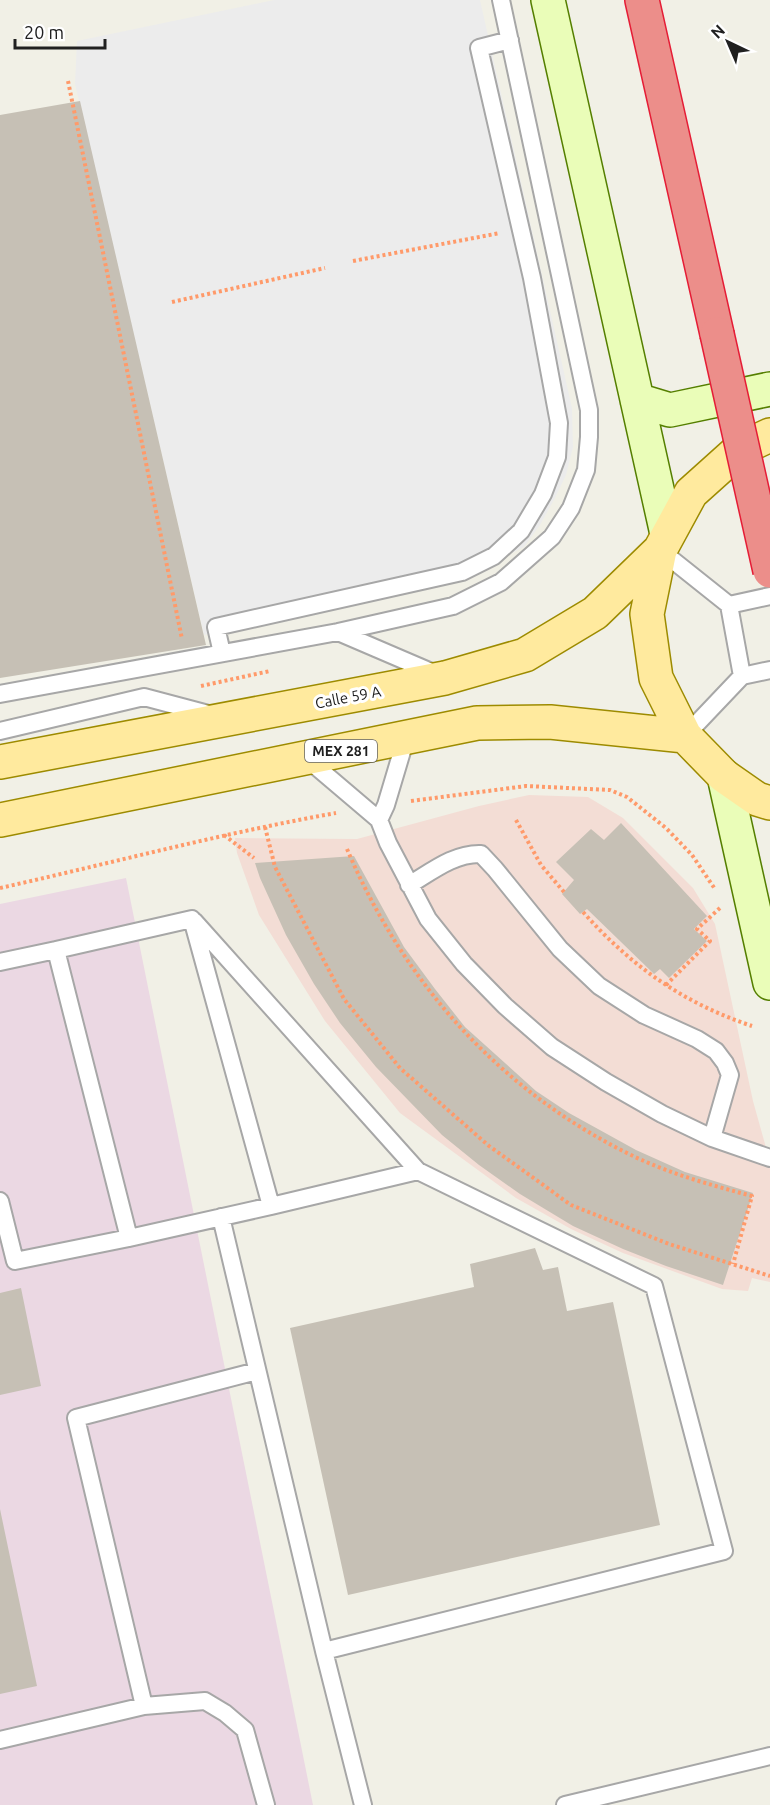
<svg xmlns="http://www.w3.org/2000/svg" width="770" height="1805" font-family="Ubuntu,sans-serif">
  <style>
    .commercial { fill: #f3ddd5 }
    .industrial { fill: #ebd8e3 }
    .parking { fill: #ececec }
    .building { fill: #c6c0b5 }
    .lines { fill: none; stroke-linecap: round; stroke-linejoin: round }
    .lane-casing { stroke: #a7a7a7; stroke-width: 20 }
    .secondary-casing { stroke: #557f00; stroke-width: 36 }
    .primary-casing { stroke: #9d8b00; stroke-width: 36 }
    .highway-casing { stroke: #e51d36; stroke-width: 36 }
    .path { stroke: #ff9a6a; stroke-width: 4; stroke-dasharray: 3 3; stroke-linecap: butt }
    .lane { stroke: #fff; stroke-width: 16 }
    .secondary { stroke: #eafdb8; stroke-width: 33 }
    .primary { stroke: #ffea9e; stroke-width: 33 }
    .highway { stroke: #ec8e8a; stroke-width: 33 }
    .highway-bridge-casing { stroke: #e51d36; stroke-width: 36; stroke-linecap: butt }
    .highway-bridge { stroke: #ec8e8a; stroke-width: 33 }
    .labels { text-anchor: middle; dominant-baseline: central; stroke-width: 6; stroke-linejoin: round; paint-order: stroke }
    .shield { fill: #fff; stroke: #636363; stroke-width: 1.5 }
    .shield-label { font-size: 14px; font-weight: bold; fill: #202020 }
    .street-label { font-size: 15px; fill: #202020; stroke: #fff }
  </style>
  <rect width="100%" height="100%" fill="#f1f0e6"/>
  <path class="commercial" d="M 529,795 L 588,797 L 623,818 L 693,888 L 715,924 L 753,1101 L 770,1162 L 770,1282 L 752,1278 L 748,1291 L 722,1289 L 623,1253 L 571,1229 L 516,1198 L 400,1113 L 325,1021 L 259,915 L 237,853 L 235,838 L 357,839 L 479,806 Z"/>
  <path class="industrial" d="M 126,878 L 313,1805 L 0,1805 L 0,904 Z"/>
  <path class="parking" d="M 274,0 L 480,0 L 572,408 L 573,447 L 566,475 L 555,498 L 540,525 L 524,547 L 472,572 L 204,635 L 75,84 L 77,41 Z"/>
  <path class="building" d="M 80,101 L 206,645 L 0,678 L 0,115 Z
    M 621,823 L 707,916 L 694,929 L 707,941 L 669,978 L 660,969 L 654,974 L 587,909 L 580,914 L 562,894 L 574,880 L 556,862 L 591,829 L 604,840 Z
    M 354,856 L 404,947 L 435,989 L 465,1027 L 536,1091 L 569,1113 L 636,1150 L 685,1172 L 753,1193 L 723,1285 L 666,1266 L 623,1249 L 573,1226 L 520,1194 L 479,1165 L 442,1135 L 376,1067 L 340,1023 L 314,984 L 286,935 L 260,878 L 255,863 Z
    M 535,1248 L 543,1270 L 558,1267 L 567,1311 L 613,1302 L 660,1525 L 348,1595 L 290,1328 L 474,1287 L 470,1264 Z
    M 21,1288 L 41,1386 L 0,1395 L 0,1293 Z
    M 0,1509 L 37,1686 L 0,1694 Z"/>
  <g class="lines">
    <defs>
      <path id="lane" d="M 660,550 L 729,605 L 742,676 L 685,736
        M 729,605 L 770,596
        M 338,632 L 436,674
        M 222,653 L 216,627 L 462,572 L 494,556 L 521,531 L 543,494 L 557,457 L 559,423 L 532,278 L 479,48 L 510,40
        M 742,676 L 770,670
        M 0,694 L 338,632 L 453,606 L 501,582 L 552,537 L 571,508 L 586,470 L 589,437 L 589,410 L 501,0
        M 0,731 L 144,697 L 212,715
        M 306,758 L 379,820 L 388,843 L 428,919 L 464,964 L 505,1006 L 552,1047 L 606,1082 L 662,1114 L 712,1138 L 770,1158
        M 379,820 L 386,805 L 406,738
        M 409,885 C 431,872 454,853 481,854 L 495,869 L 560,949 L 599,986 L 644,1015 L 697,1039 L 716,1051 L 725,1063 L 730,1075 L 712,1138
        M 194,921 L 418,1171
        M 0,962 L 56,950 L 129,1238
        M 0,1201 L 15,1261 L 129,1238 L 271,1206 L 192,919 L 56,950
        M 271,1206 L 418,1171 L 654,1286 L 724,1551 L 324,1651 L 363,1805
        M 221,1217 L 324,1651
        M 144,1706 L 76,1418 L 257,1371
        M 0,1740 L 144,1706 L 205,1701 L 225,1713 L 245,1730 L 266,1805
        M 565,1805 L 770,1756"/>
      <path id="secondary" d="M 548,0 L 667,534
        M 637,400 L 670,410 L 770,389
        M 724,776 L 770,983"/>
      <path id="primary" d="M 770,435 L 740,449 L 691,493 L 660,550 L 647,614 L 656,678 L 685,736 L 724,776 L 757,799 L 770,803
        M 0,762 L 445,678 L 525,655 L 595,613 L 660,550
        M 0,820 L 477,723 L 550,722 L 685,736"/>
      <path id="highway" d="M 642,0 L 717,334"/>
    </defs>
    <use href="#lane" class="lane-casing"/>
    <use href="#secondary" class="secondary-casing"/>
    <use href="#primary" class="primary-casing"/>
    <use href="#highway" class="highway-casing"/>
    <path class="path" d="M 68,81 L 182,639
      M 353,261 L 500,233
      M 172,302 L 325,268
      M 201,686 L 270,671
      M 411,801 L 526,786 L 610,790 L 627,797 L 666,828 L 692,855 L 715,889
      M 516,820 L 541,865 L 564,892
      M 265,827 L 275,867 L 344,999 L 400,1068 L 489,1146 L 571,1205 L 669,1244 L 770,1276
      M 224,835 L 254,858
      M 347,849 C 404,983 500,1091 631,1155 C 670,1174 711,1185 752,1196 L 733,1264
      M 0,888 C 112,863 223,833 336,813
      M 583,912 C 631,966 683,1003 752,1026
      M 666,985 L 710,941 L 697,929 L 720,908"/>
    <use href="#lane" class="lane"/>
    <use href="#secondary" class="secondary"/>
    <use href="#primary" class="primary"/>
    <use href="#highway" class="highway"/>
    <defs>
      <path id="highway-bridge" d="M 717,334 L 770,571"/>
    </defs>
    <use href="#highway-bridge" class="highway-bridge-casing"/>
    <use href="#highway-bridge" class="highway-bridge"/>
  </g>
  <g class="labels">
    <rect class="shield" x="305" y="740" width="72" height="22" rx="4.5"/>
    <g class="shield-label">
      <text x="341" y="751">MEX 281</text>
    </g>
    <g class="street-label">
      <text transform="translate(348 697) rotate(-11)">Calle 59 A</text>
    </g>
  </g>
  <g transform="translate(728 42) rotate(316)" stroke="#ffffff" stroke-width="4.5" paint-order="stroke">
  <path d="M0-4.5L10 22L0 15L-10 22Z" fill="#202020"/>
  <text y="-9" font-size="16" font-weight="bold" text-anchor="middle" fill="#202020">N</text>
  </g>
  <path d="M15 39v9h90v-9" fill="none" stroke="#202020" stroke-width="3"/>
  <text x="24" y="39" font-size="18" fill="#202020" stroke="#ffffff" stroke-width="4.5" paint-order="stroke">20 m</text>
</svg>
